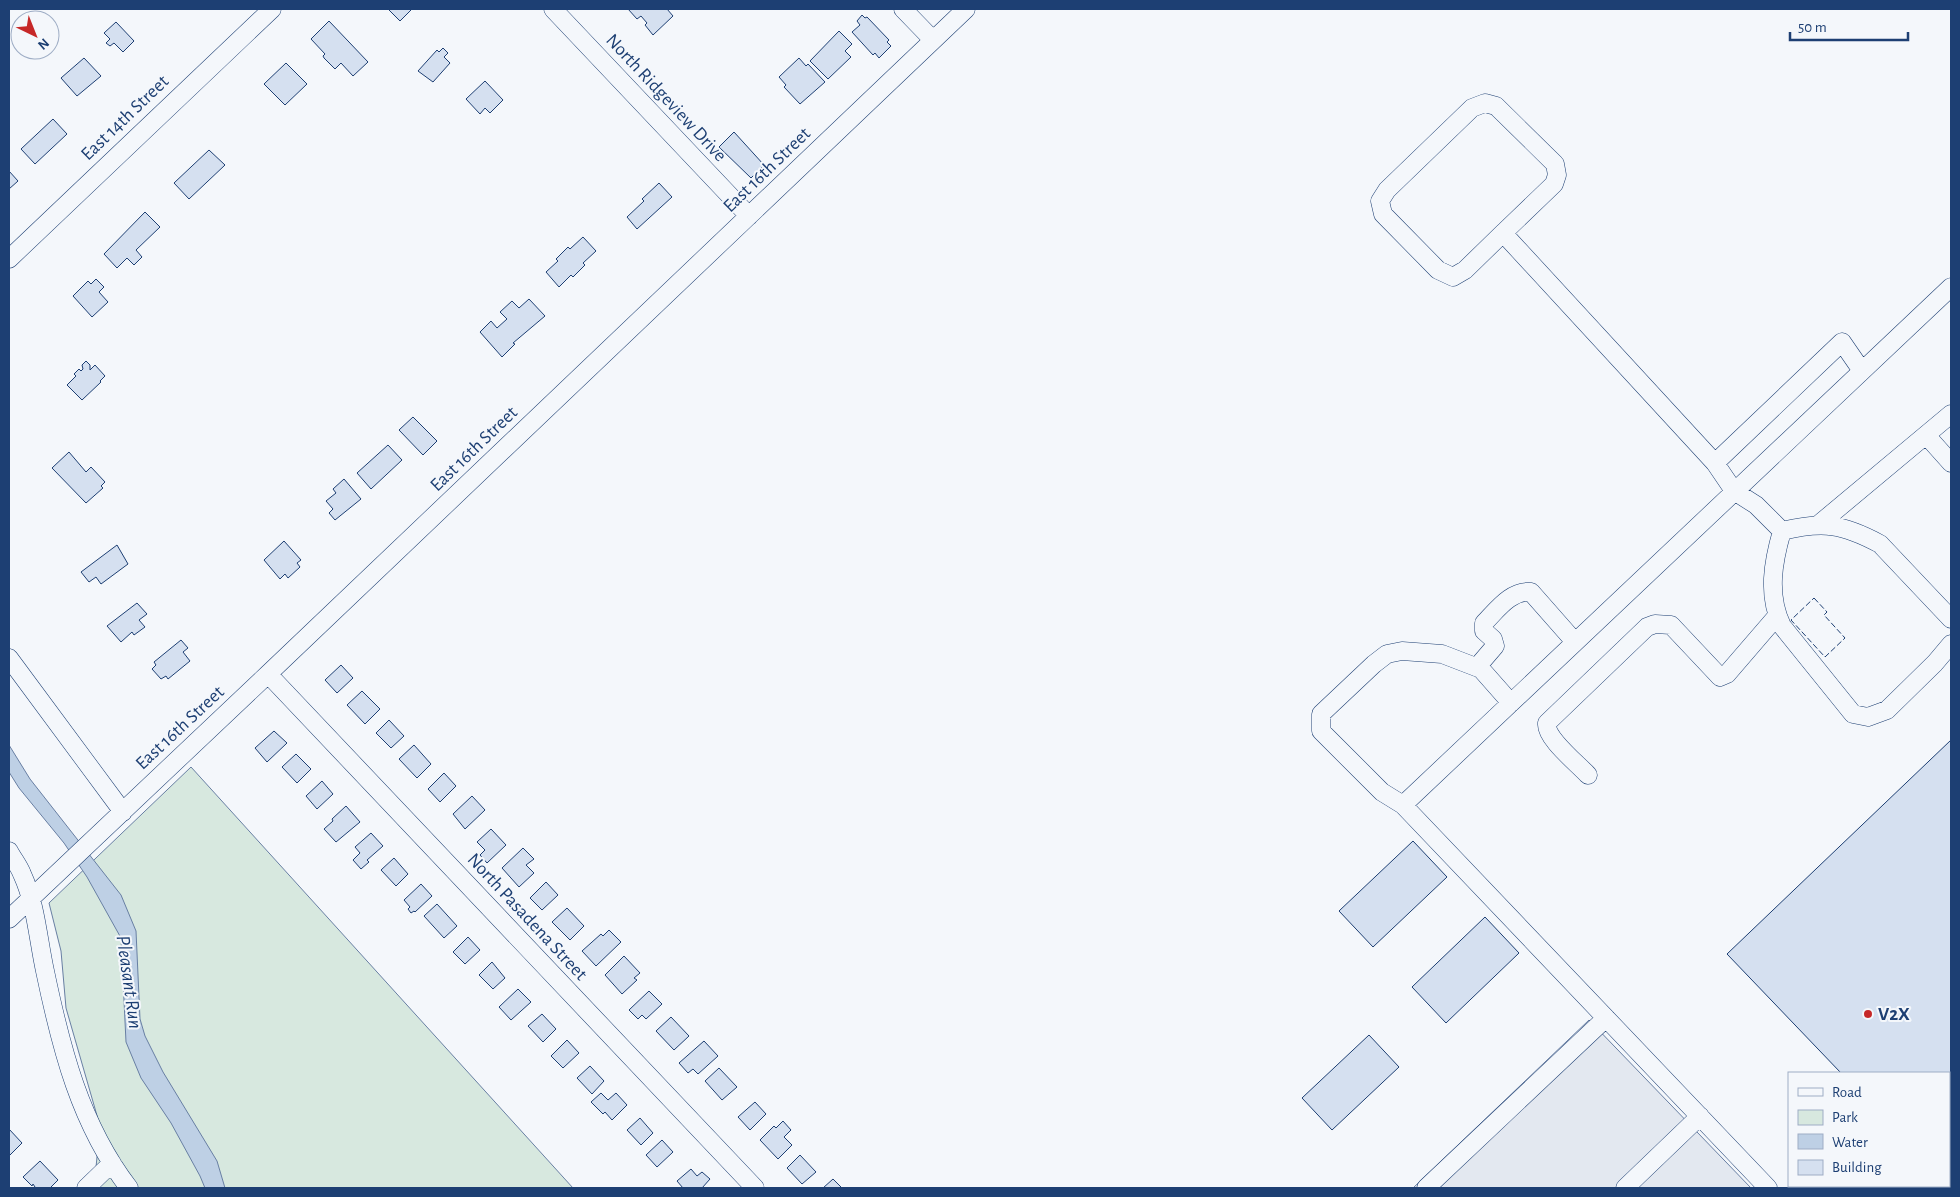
<svg xmlns="http://www.w3.org/2000/svg" width="1960" height="1197" font-family="'Alegreya Sans',sans-serif">
  <style>
    .green { fill: #d7e8df; stroke: #687fa3 }
    .parking { fill: #e3e8f0; stroke: #687fa3 }
    .water { fill: #bed0e5; stroke: #687fa3 }
    .building { fill: #d5e0f0; stroke: #1d3f73 }
    .lines { fill: none; stroke-linecap: round; stroke-linejoin: round }
    .minor-casing { stroke: #1d3f73; stroke-width: 19 }
    .minor { stroke: #f4f7fb; stroke-width: 18 }
    .fence { stroke: #1d3f73; stroke-width: 1; stroke-dasharray: 6 2.5; stroke-linecap: butt }
    .poi-dot { fill: #c62828; stroke: #f4f7fb; stroke-width: 2 }
    .labels { text-anchor: middle; dominant-baseline: central; stroke-width: 4; stroke-linejoin: round; paint-order: stroke }
    .street-label { font-size: 19px; fill: #1d3f73; stroke: #f4f7fb }
    .poi-label { font-size: 19px; font-weight: bold; fill: #1d3f73; stroke: #f4f7fb; text-anchor: start }
    .water-label { font-size: 20px; font-style: italic; fill: #1d3f73; stroke: #f4f7fb }
  </style>
  <rect width="100%" height="100%" fill="#f4f7fb"/>
  <path class="green" d="M 191,767 L 573,1188 L 94,1188 L 100,1126 L 66,1008 L 61,951 L 49,903 Z"/>
  <path class="parking" d="M 1589,1020 L 1751,1188 L 1413,1188 Z"/>
  <path class="water" d="M 9,745 L 30,779 L 121,895 L 136,931 L 140,1019 L 145,1036 L 163,1072 L 217,1161 L 225,1188 L 205,1188 L 200,1176 L 171,1123 L 141,1078 L 126,1042 L 121,938 L 87,877 L 64,843 L 19,788 L 9,772 Z"/>
  <path class="building" d="M 391,9 L 412,9 L 400,21 L 389,10 Z
    M 628,9 L 667,9 L 673,16 L 653,35 L 645,25 L 647,23 L 641,16 L 637,19 Z
    M 862,15 L 865,18 L 867,17 L 889,40 L 887,42 L 891,46 L 879,58 L 875,53 L 873,55 L 852,32 L 860,25 L 857,21 Z
    M 329,21 L 368,62 L 353,76 L 341,63 L 335,69 L 324,58 L 323,56 L 325,54 L 311,39 Z
    M 116,22 L 134,41 L 123,52 L 114,43 L 110,46 L 106,43 L 110,39 L 104,33 Z
    M 839,31 L 852,44 L 845,51 L 851,57 L 828,79 L 810,61 Z
    M 443,48 L 448,53 L 444,57 L 450,63 L 433,82 L 418,71 L 437,50 L 439,52 Z
    M 84,58 L 101,76 L 77,96 L 61,78 Z
    M 799,58 L 806,66 L 808,64 L 825,82 L 800,104 L 784,87 L 786,85 L 779,77 Z
    M 286,63 L 307,84 L 285,105 L 264,84 Z
    M 485,81 L 503,100 L 490,113 L 485,108 L 480,114 L 466,99 Z
    M 53,119 L 67,134 L 35,164 L 21,149 Z
    M 734,132 L 764,165 L 751,178 L 719,147 Z
    M 209,150 L 225,165 L 189,199 L 174,183 Z
    M 9,171 L 18,181 L 9,189 Z
    M 659,183 L 672,197 L 637,229 L 627,217 L 644,201 L 642,199 Z
    M 145,212 L 160,227 L 136,250 L 142,257 L 134,265 L 127,258 L 117,268 L 104,254 Z
    M 583,237 L 596,251 L 583,263 L 585,265 L 573,277 L 571,275 L 559,287 L 546,272 L 558,261 L 556,259 L 568,247 L 570,249 Z
    M 96,279 L 104,287 L 99,292 L 108,302 L 92,317 L 73,296 L 88,281 L 91,284 Z
    M 529,299 L 545,316 L 513,343 L 515,344 L 502,357 L 480,332 L 491,321 L 497,328 L 507,319 L 500,312 L 512,301 L 519,308 Z
    M 86,361 L 90,365 L 90,370 L 95,365 L 105,376 L 100,381 L 101,382 L 82,400 L 67,385 L 76,376 L 74,374 L 79,369 L 81,371 L 83,369 L 82,365 Z
    M 413,417 L 437,441 L 423,455 L 399,430 Z
    M 388,445 L 402,460 L 371,489 L 357,473 Z
    M 69,452 L 86,472 L 91,467 L 105,482 L 101,486 L 103,488 L 86,503 L 52,468 Z
    M 344,479 L 361,499 L 335,520 L 329,513 L 333,509 L 326,501 L 336,493 L 333,489 Z
    M 284,541 L 301,560 L 297,563 L 300,567 L 288,578 L 285,574 L 280,579 L 264,560 Z
    M 117,545 L 128,564 L 101,584 L 96,577 L 89,582 L 81,572 Z
    M 137,603 L 147,614 L 139,620 L 145,627 L 134,635 L 132,632 L 121,642 L 107,626 Z
    M 181,640 L 188,648 L 183,652 L 190,661 L 168,679 L 166,676 L 161,679 L 152,669 L 156,665 L 154,662 Z
    M 341,665 L 353,678 L 337,693 L 325,680 Z
    M 362,691 L 380,709 L 365,724 L 347,705 Z
    M 389,720 L 404,736 L 391,748 L 376,733 Z
    M 274,731 L 287,743 L 267,762 L 255,748 Z
    M 1951,740 L 1951,1188 L 1892,1188 L 1895,1186 L 1949,1186 L 1949,1073 L 1841,1073 L 1727,954 Z
    M 414,745 L 431,764 L 417,778 L 399,759 Z
    M 296,754 L 311,769 L 297,783 L 282,767 Z
    M 444,773 L 456,786 L 440,802 L 428,789 Z
    M 322,781 L 333,794 L 317,809 L 306,796 Z
    M 472,796 L 485,810 L 465,829 L 453,814 Z
    M 346,806 L 360,822 L 336,842 L 324,829 L 333,821 L 332,819 Z
    M 491,829 L 506,845 L 487,863 L 480,855 L 485,850 L 477,842 Z
    M 371,833 L 383,846 L 367,860 L 369,862 L 361,869 L 353,860 L 360,853 L 355,847 Z
    M 1413,841 L 1447,877 L 1373,947 L 1339,911 Z
    M 523,848 L 534,859 L 526,865 L 534,873 L 519,887 L 502,868 Z
    M 394,858 L 408,874 L 396,886 L 381,870 Z
    M 546,882 L 558,895 L 542,910 L 530,898 Z
    M 421,884 L 432,896 L 415,912 L 414,911 L 411,913 L 408,909 L 410,907 L 404,900 Z
    M 437,904 L 457,926 L 444,938 L 424,916 Z
    M 567,908 L 584,926 L 570,940 L 552,922 Z
    M 1485,917 L 1519,953 L 1446,1023 L 1412,987 Z
    M 609,930 L 621,942 L 596,966 L 582,951 L 601,934 L 603,936 Z
    M 468,937 L 480,950 L 465,964 L 453,952 Z
    M 624,956 L 640,973 L 634,978 L 637,980 L 622,994 L 605,975 Z
    M 492,962 L 505,978 L 493,989 L 479,975 Z
    M 518,989 L 531,1002 L 511,1020 L 499,1007 Z
    M 649,991 L 662,1004 L 646,1019 L 642,1015 L 638,1019 L 629,1010 Z
    M 542,1014 L 556,1029 L 543,1042 L 528,1026 Z
    M 671,1017 L 689,1036 L 674,1050 L 656,1031 Z
    M 1369,1035 L 1399,1067 L 1332,1130 L 1302,1098 Z
    M 567,1040 L 579,1053 L 563,1068 L 551,1056 Z
    M 704,1041 L 718,1056 L 698,1074 L 693,1069 L 688,1073 L 679,1063 Z
    M 590,1066 L 604,1081 L 592,1094 L 577,1078 Z
    M 719,1068 L 737,1087 L 722,1100 L 705,1081 Z
    M 601,1093 L 608,1100 L 616,1093 L 627,1105 L 612,1120 L 605,1112 L 603,1114 L 591,1102 Z
    M 755,1102 L 766,1114 L 750,1130 L 738,1117 Z
    M 640,1118 L 653,1133 L 641,1145 L 627,1130 Z
    M 783,1121 L 791,1130 L 784,1137 L 792,1145 L 778,1159 L 760,1140 L 774,1126 L 776,1128 Z
    M 9,1129 L 22,1143 L 9,1156 Z
    M 662,1140 L 673,1152 L 657,1167 L 646,1155 Z
    M 800,1155 L 816,1172 L 802,1184 L 787,1168 Z
    M 40,1161 L 58,1180 L 50,1188 L 33,1188 L 35,1187 L 33,1184 L 32,1186 L 23,1177 Z
    M 691,1169 L 697,1176 L 702,1172 L 710,1179 L 702,1188 L 683,1188 L 677,1181 Z
    M 833,1179 L 842,1188 L 823,1188 Z"/>
  <g class="lines">
    <defs>
      <path id="minor" d="M 553,9 L 749,216
        M 903,9 L 933,40
        M 1503,233 L 1554,184 L 1557,175 L 1555,164 L 1496,106 L 1485,103 L 1472,108 L 1387,190 L 1380,201 L 1383,214 L 1438,270 L 1453,277 L 1465,270 L 1503,233 L 1715,463 L 1734,491 L 1756,505 L 1782,531
        M 9,259 L 272,9
        M 1926,435 L 1951,463
        M 1715,463 L 1842,342 L 1862,371
        M 1818,525 L 1951,414
        M 1782,531 C 1773,562 1767,595 1782,626 L 1853,714 L 1868,717 L 1887,710 L 1935,663 L 1951,644
        M 1782,531 C 1823,521 1843,524 1880,544 L 1951,619
        M 9,658 L 123,812
        M 1477,667 L 1495,646 L 1493,639 L 1484,631 L 1484,623 C 1497,610 1511,590 1531,592 L 1575,642
        M 268,674 L 755,1188
        M 1588,775 C 1577,763 1545,738 1547,723 L 1647,627 L 1655,624 L 1671,625 L 1720,677 L 1727,674 L 1777,616
        M 1403,805 L 1382,792 L 1321,731 L 1321,714 L 1374,664 L 1387,654 L 1402,651 L 1442,654 L 1481,669 L 1511,703
        M 9,851 C 13,859 19,866 22,874 C 36,904 38,939 45,971 C 61,1048 80,1124 129,1188
        M 9,919 L 268,674 L 966,9
        M 86,1188 L 112,1163
        M 1426,1188 L 1606,1018
        M 1625,1188 L 1700,1116
        M 1768,1188 L 1403,805 L 1951,287"/>
    </defs>
    <use href="#minor" class="minor-casing"/>
    <use href="#minor" class="minor"/>
    <path class="fence" d="M 1814,598 L 1827,612 L 1824,615 L 1845,638 L 1825,657 L 1791,620 Z"/>
  </g>
  <circle class="poi-dot" cx="1868" cy="1014" r="5"/>
  <g class="labels">
    <g class="street-label">
      <text transform="translate(666 98) rotate(47)">North Ridgeview Drive</text>
      <text transform="translate(125 118) rotate(-44)">East 14th Street</text>
      <text transform="translate(767 170) rotate(-44)">East 16th Street</text>
      <text transform="translate(474 449) rotate(-44)">East 16th Street</text>
      <text transform="translate(180 728) rotate(-43)">East 16th Street</text>
      <text transform="translate(527 917) rotate(47)">North Pasadena Street</text>
    </g>
    <g class="poi-label">
      <text x="1878" y="1014">V2X</text>
    </g>
    <g class="water-label">
      <text transform="translate(129 982) rotate(82)">Pleasant Run</text>
    </g>
  </g>
  <rect width="1960" height="1197" fill="none" stroke="#1d3f73" stroke-width="20"/>
  <rect x="1788" y="1072" width="162" height="115" fill="#f4f7fb" stroke="#9eadc5"/>
  <rect x="1798" y="1088" width="25" height="8" fill="#f4f7fb" stroke="#9eadc5"/>
  <text x="1832" y="1097" font-size="15" fill="#1d3f73">Road</text>
  <rect x="1798" y="1110" width="25" height="15" fill="#d7e8df" stroke="#9eadc5"/>
  <text x="1832" y="1122" font-size="15" fill="#1d3f73">Park</text>
  <rect x="1798" y="1134" width="25" height="15" fill="#bed0e5" stroke="#9eadc5"/>
  <text x="1832" y="1147" font-size="15" fill="#1d3f73">Water</text>
  <rect x="1798" y="1160" width="25" height="15" fill="#d5e0f0" stroke="#9eadc5"/>
  <text x="1832" y="1172" font-size="15" fill="#1d3f73">Building</text>
  <g transform="translate(35 35) rotate(137)"><circle r="24" fill="#f4f7fb" stroke="#9eadc5"/>
  <path d="M0-4L9 19L0 12L-9 19Z" fill="#c62828"/>
  <text y="-8" font-size="14" font-weight="bold" text-anchor="middle" fill="#1d3f73">N</text>
  </g>
  <path d="M1790 32v8h118v-8" fill="none" stroke="#1d3f73" stroke-width="2.5"/>
  <text x="1798" y="32" font-size="15" fill="#1d3f73" stroke="#f4f7fb" stroke-width="4" paint-order="stroke">50 m</text>
</svg>
